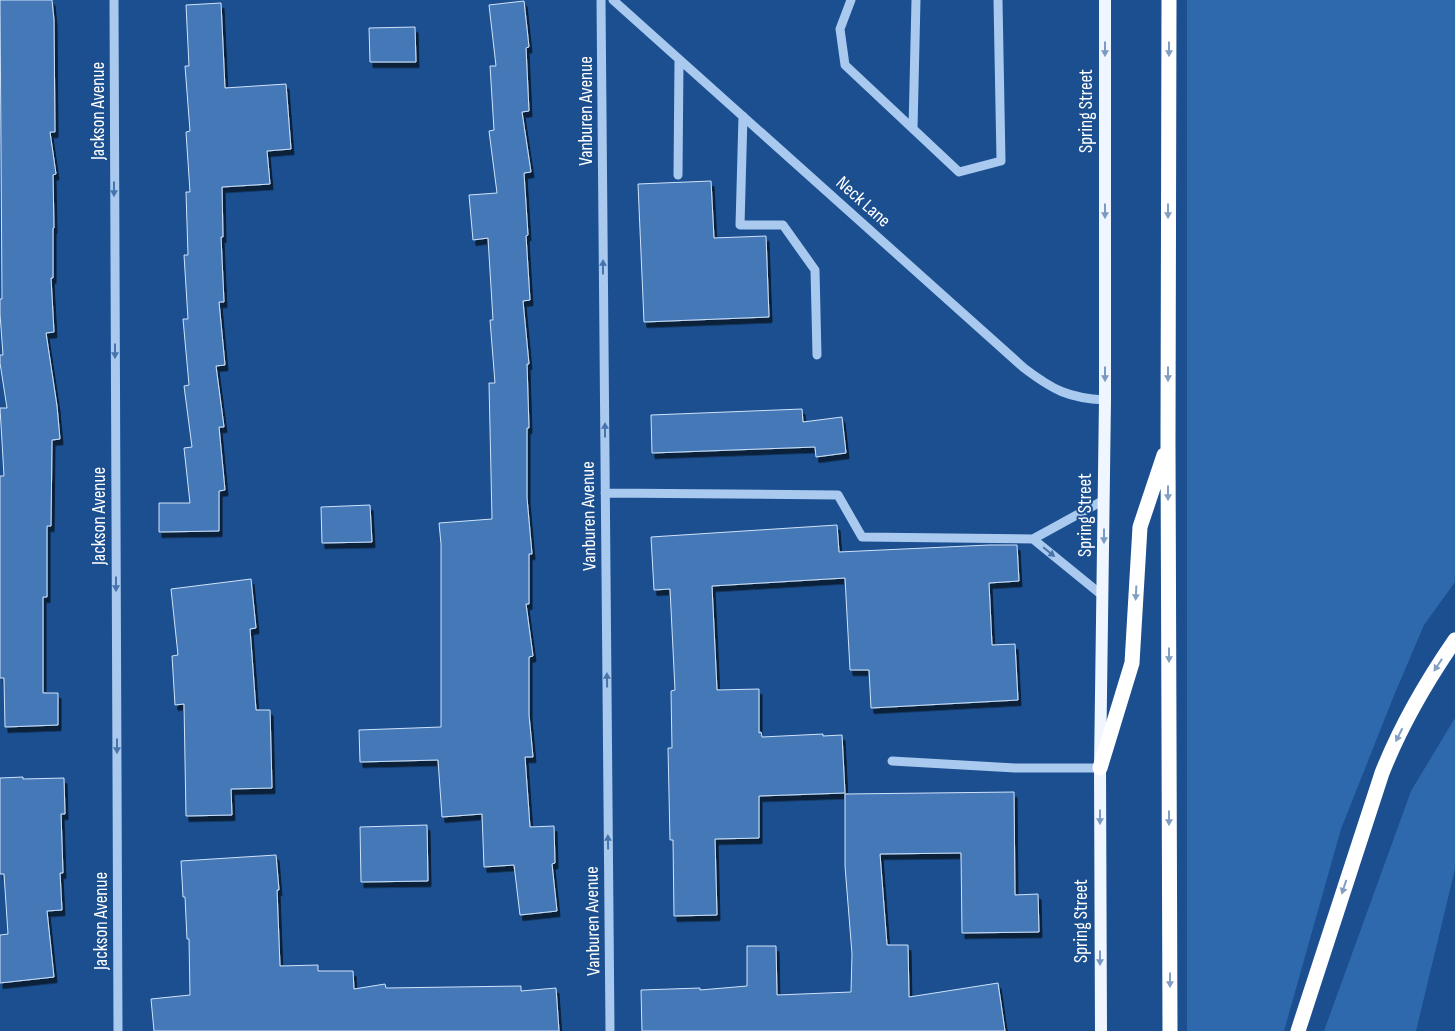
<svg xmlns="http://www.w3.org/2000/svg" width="1455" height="1031" font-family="'Sofia Sans Condensed',sans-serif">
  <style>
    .green { fill: #2e69ad }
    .building { fill: #4478b7; stroke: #cfe3fa; filter: url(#shadow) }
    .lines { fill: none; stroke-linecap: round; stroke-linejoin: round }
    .minor { stroke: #a9c9ee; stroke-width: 9 }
    .major { stroke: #f0f6ff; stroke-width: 12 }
    .highway { stroke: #fff; stroke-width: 15 }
    .oneway { fill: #7b9ac1 }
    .oneway2 { fill: #829ec1 }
    .oneway3 { fill: #4674ac }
    .labels { text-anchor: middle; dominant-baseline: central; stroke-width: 4; stroke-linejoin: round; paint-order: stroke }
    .street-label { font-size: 19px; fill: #fff; stroke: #1b4f8f }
  </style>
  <defs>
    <filter id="shadow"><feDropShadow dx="3" dy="5.5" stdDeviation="0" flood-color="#0009"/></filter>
  </defs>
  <rect width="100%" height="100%" fill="#1b4f8f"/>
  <path class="green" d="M 1187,0 L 1455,0 L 1455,582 L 1424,625 L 1395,693 L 1341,829 L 1284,1031 L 1187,1031 Z
    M 1455,718 L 1455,869 L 1416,1031 L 1324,1031 L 1411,791 Z"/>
  <path class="building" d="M 0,0 L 52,0 L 54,20 L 55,132 L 50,132 L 56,174 L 53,175 L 54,228 L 53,228 L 53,278 L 51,278 L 54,332 L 46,333 L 57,406 L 60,439 L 52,440 L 51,526 L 47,526 L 47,597 L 43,597 L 43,693 L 58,693 L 58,725 L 5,727 L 4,678 L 0,678 L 0,476 L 4,476 L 0,408 L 7,408 L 0,363 L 0,355 L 3,355 L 0,314 L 0,299 L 2,299 Z
    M 524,1 L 529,47 L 526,48 L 529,111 L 522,112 L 531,172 L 524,173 L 528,235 L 526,236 L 530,300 L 523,301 L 529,364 L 527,364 L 529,428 L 527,428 L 527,498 L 532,554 L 529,554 L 529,604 L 526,604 L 533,656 L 529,657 L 529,715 L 533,757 L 525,757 L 530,827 L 554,826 L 555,863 L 552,864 L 557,911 L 520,915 L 514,865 L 484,867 L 482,814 L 442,817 L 438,760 L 360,762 L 359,730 L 441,727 L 441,544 L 439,523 L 492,519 L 489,383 L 495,383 L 490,320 L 493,320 L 488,238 L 473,240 L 469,195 L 497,193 L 489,131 L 494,130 L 490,66 L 496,66 L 489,5 Z
    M 221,3 L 225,88 L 286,84 L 291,149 L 267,151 L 270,184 L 222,187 L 223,237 L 221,237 L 224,302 L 219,302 L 225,365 L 216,366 L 224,427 L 219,427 L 225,490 L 219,491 L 219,531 L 159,532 L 159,503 L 190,503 L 184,448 L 192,447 L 184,386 L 189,385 L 183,319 L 188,319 L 184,255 L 188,255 L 186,192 L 190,192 L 186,132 L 190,131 L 185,66 L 189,66 L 186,5 Z
    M 415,27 L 416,62 L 370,62 L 369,28 Z
    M 711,181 L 714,238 L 766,236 L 769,317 L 644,322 L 638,184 Z
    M 802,409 L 803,422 L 842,417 L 846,453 L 816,457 L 815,447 L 652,453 L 651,415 Z
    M 370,505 L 372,542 L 322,543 L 321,507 Z
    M 837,525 L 839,552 L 989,545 L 1017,545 L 1019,581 L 989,583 L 992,645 L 1015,644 L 1018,700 L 871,708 L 869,670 L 850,670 L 845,578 L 712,586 L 717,690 L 759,689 L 759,733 L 761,732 L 762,737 L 823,734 L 823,736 L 842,735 L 845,793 L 759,796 L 759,838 L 715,839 L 717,915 L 674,916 L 673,840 L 670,840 L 668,748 L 672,748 L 671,691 L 675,690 L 670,589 L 654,590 L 651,537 Z
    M 251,579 L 256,628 L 250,629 L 256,710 L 270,710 L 272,788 L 231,789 L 232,815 L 186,816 L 184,704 L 175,705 L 172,656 L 178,655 L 171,589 Z
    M 23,777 L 23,779 L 64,778 L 65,814 L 61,814 L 63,873 L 60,873 L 62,910 L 47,911 L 54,977 L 0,983 L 0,935 L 8,934 L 4,874 L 0,874 L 0,778 Z
    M 1014,792 L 1015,895 L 1038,894 L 1039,932 L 962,933 L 961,853 L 880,854 L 887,945 L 908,945 L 909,997 L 998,983 L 1005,1031 L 642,1031 L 641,990 L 700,988 L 700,990 L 747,986 L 747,946 L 776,946 L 777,995 L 851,992 L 852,954 L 845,866 L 845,794 Z
    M 427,825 L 428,881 L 361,882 L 360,827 Z
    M 276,855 L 279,890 L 277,890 L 280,966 L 318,965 L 318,971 L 353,971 L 354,989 L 385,984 L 386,988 L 521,986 L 521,991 L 556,988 L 559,1031 L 154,1031 L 151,999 L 190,995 L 189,939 L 187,939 L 185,897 L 183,897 L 181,861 Z"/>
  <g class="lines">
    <path class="minor" d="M 114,0 L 118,1031
      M 601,0 L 610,1031
      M 613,0 L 1024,368 C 1053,390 1068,398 1105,400
      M 851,0 L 840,29 L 845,65 L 959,172 L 1001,161 L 998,0
      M 743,116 L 740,225 L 783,225 L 815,270 L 817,355
      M 913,129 L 916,0
      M 678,175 L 679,60
      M 605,493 L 838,495 L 862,537 L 1033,539
      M 1103,596 L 1033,539 L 1104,500
      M 892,761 L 1015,768 L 1100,768"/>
    <path class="major" d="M 1101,1031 L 1100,768 L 1105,400 L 1105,0"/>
    <path class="highway" d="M 1169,0 L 1168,444 L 1170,1031
      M 1100,768 L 1132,663 L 1140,527 L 1164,455
      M 1298,1031 L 1382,773 C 1401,725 1426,682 1455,640"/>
  </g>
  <defs><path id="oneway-solid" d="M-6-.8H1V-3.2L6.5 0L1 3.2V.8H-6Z" transform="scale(1.25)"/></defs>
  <g class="oneway">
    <use href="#oneway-solid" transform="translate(1105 49) rotate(90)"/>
    <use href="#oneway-solid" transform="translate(1105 211) rotate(90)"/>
    <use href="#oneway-solid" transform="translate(1105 374) rotate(90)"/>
    <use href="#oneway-solid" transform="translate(1104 536) rotate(90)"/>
    <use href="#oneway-solid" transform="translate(1100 817) rotate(90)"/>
    <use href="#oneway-solid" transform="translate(1100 958) rotate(90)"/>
  </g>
  <g class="oneway2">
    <use href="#oneway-solid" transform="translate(1169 49) rotate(90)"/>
    <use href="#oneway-solid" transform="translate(1168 211) rotate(90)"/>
    <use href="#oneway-solid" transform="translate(1168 374) rotate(90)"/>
    <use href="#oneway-solid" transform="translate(1168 493) rotate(90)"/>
    <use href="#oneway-solid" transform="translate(1136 593) rotate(93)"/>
    <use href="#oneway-solid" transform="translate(1169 655) rotate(90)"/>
    <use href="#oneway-solid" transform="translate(1438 665) rotate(123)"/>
    <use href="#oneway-solid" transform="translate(1399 735) rotate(117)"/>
    <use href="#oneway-solid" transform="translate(1169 818) rotate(90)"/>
    <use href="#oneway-solid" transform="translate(1344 887) rotate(108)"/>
    <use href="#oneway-solid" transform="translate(1170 980) rotate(90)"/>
  </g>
  <g class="oneway3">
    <use href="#oneway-solid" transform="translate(114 189) rotate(90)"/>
    <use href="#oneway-solid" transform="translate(603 267) rotate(-90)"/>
    <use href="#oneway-solid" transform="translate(115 351) rotate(90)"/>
    <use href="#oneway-solid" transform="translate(605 430) rotate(-90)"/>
    <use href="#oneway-solid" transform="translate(1049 552) rotate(39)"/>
    <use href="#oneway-solid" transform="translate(116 584) rotate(90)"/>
    <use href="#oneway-solid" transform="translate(607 680) rotate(-91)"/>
    <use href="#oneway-solid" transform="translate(117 746) rotate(90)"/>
    <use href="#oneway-solid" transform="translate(608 842) rotate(-91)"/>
  </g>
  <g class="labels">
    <g class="street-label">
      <text transform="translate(98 111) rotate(-90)">Jackson Avenue</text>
      <text transform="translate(586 111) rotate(-90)">Vanburen Avenue</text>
      <text transform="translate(1086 111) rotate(-90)">Spring Street</text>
      <text transform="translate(863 202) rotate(42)">Neck Lane</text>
      <text transform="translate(1085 515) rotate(-90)">Spring Street</text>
      <text transform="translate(99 516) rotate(-90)">Jackson Avenue</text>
      <text transform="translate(589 516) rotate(-91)">Vanburen Avenue</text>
      <text transform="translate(101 921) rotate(-90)">Jackson Avenue</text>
      <text transform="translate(593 921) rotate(-91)">Vanburen Avenue</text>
      <text transform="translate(1081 921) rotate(-90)">Spring Street</text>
    </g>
  </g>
</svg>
